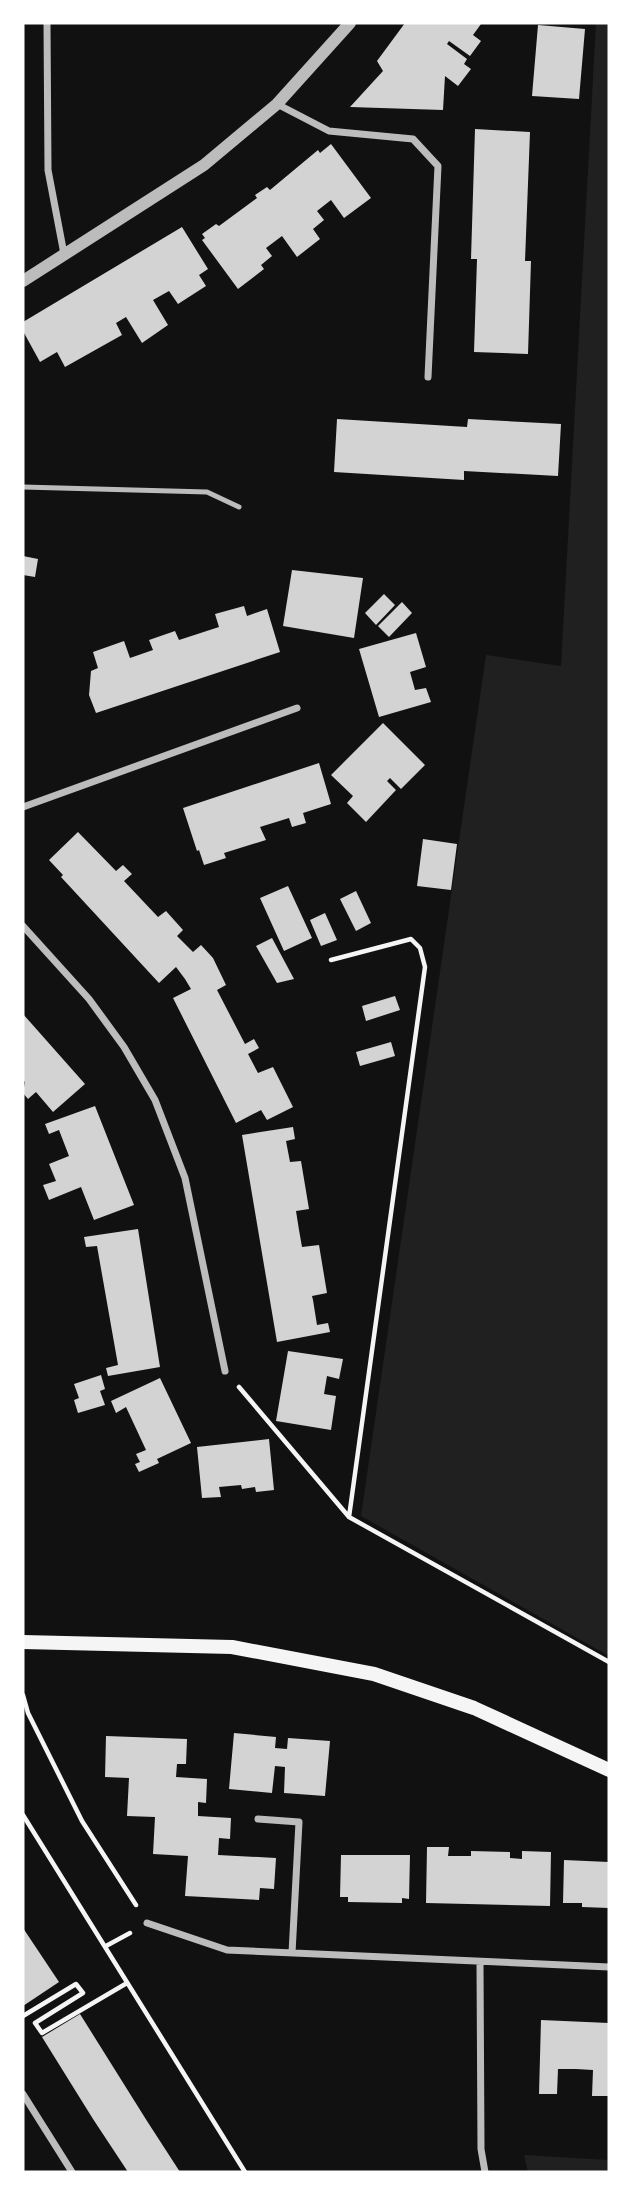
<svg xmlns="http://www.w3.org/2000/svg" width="632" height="2195" font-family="'Roboto Condensed',sans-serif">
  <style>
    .green { fill: #202020 }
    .building { fill: #d3d3d3 }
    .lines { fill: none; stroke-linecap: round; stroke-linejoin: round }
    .path { stroke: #f5f5f5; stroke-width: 4.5 }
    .service { stroke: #bcbcbc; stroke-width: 5 }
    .minor { stroke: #bcbcbc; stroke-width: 7 }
    .tertiary { stroke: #bcbcbc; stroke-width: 12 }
    .secondary { stroke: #f5f5f5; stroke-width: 14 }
  </style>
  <rect width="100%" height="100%" fill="#111"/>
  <path class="green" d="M 596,23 L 609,23 L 609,1656 L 361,1516 L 486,655 L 561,666 Z
    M 524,2155 L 609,2160 L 609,2172 L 528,2172 Z"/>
  <path class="building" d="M 405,23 L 479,23 L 481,24 L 473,35 L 481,41 L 470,56 L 449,41 L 447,44 L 467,59 L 464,64 L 471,69 L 458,86 L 445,76 L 443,110 L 350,107 L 383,71 L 377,61 Z
    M 538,25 L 585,29 L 579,99 L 532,96 Z
    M 475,129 L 530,132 L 525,261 L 531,261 L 528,354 L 474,352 L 477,259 L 471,259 Z
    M 331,144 L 371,198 L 344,218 L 331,200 L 317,211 L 324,220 L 313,229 L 320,239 L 297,257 L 282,236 L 266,248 L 272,256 L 261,265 L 264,269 L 238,289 L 202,240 L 205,238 L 202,234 L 216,224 L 219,226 L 257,198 L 255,195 L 267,187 L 270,190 L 318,150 L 320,153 Z
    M 182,227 L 208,269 L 199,275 L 206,286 L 178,304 L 169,291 L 153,300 L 168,325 L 142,343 L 126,317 L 116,323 L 122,335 L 65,367 L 57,352 L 40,362 L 23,331 L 23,322 Z
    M 337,419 L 467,427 L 468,419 L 561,424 L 558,476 L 464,471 L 464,480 L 334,472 Z
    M 23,556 L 38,559 L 35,577 L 23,575 Z
    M 292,570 L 363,578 L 354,638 L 283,626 Z
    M 384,594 L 395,605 L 376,625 L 365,613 Z
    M 402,602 L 412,613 L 389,637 L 378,626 Z
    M 244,606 L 247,616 L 267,609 L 280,652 L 96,713 L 89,695 L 91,671 L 98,668 L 93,652 L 124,641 L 130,658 L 153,650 L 149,640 L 175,631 L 179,640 L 219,627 L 215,614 Z
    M 416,633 L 426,667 L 410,672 L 415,690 L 426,688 L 431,702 L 379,717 L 359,649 Z
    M 383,723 L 425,765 L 401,789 L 390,778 L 387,781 L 396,790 L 366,822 L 347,803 L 353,796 L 331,775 Z
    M 319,763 L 331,804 L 303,813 L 306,823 L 292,827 L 289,818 L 260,827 L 266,840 L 224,853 L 226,858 L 204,865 L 199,850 L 197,851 L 183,808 Z
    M 78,832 L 116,871 L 123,865 L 132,874 L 124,881 L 158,917 L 166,911 L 183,930 L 177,936 L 193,952 L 201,945 L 213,958 L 226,985 L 217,990 L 245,1044 L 254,1039 L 259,1048 L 248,1054 L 258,1073 L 273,1067 L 293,1107 L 267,1120 L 261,1110 L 236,1123 L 173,998 L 191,989 L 185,979 L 176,967 L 159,983 L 61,877 L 63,875 L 49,860 Z
    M 423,839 L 457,844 L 451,890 L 417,886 Z
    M 288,886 L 312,938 L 284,951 L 260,898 Z
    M 356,891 L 371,923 L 356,931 L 340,899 Z
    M 325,913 L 337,940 L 321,946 L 310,920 Z
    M 272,938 L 294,979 L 277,983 L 256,946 Z
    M 395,996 L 400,1010 L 366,1021 L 362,1006 Z
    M 23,1014 L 85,1084 L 53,1112 L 36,1092 L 28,1099 L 23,1093 L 25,1082 L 23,1080 Z
    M 391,1042 L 395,1056 L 360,1066 L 356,1052 Z
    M 95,1106 L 134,1205 L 94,1220 L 81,1187 L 49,1200 L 43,1185 L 56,1181 L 49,1164 L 69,1156 L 59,1130 L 49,1134 L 45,1124 Z
    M 293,1127 L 295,1139 L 286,1141 L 290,1162 L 301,1161 L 309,1209 L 296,1211 L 299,1230 L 302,1247 L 319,1245 L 327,1293 L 312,1296 L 313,1300 L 317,1325 L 328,1323 L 330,1332 L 277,1342 L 242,1135 Z
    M 138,1229 L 160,1367 L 108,1376 L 106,1368 L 118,1365 L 97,1246 L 86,1247 L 84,1237 Z
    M 288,1351 L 343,1359 L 339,1379 L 327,1376 L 324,1394 L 336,1396 L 331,1430 L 276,1421 Z
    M 101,1375 L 105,1389 L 100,1391 L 105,1405 L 78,1413 L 74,1400 L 79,1398 L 74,1384 Z
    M 160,1378 L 191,1443 L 157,1459 L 159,1463 L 139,1472 L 135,1464 L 140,1462 L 136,1454 L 146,1450 L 126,1407 L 116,1413 L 111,1401 Z
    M 269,1439 L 274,1490 L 256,1492 L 255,1487 L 242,1489 L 241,1485 L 219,1487 L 221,1497 L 202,1498 L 197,1447 Z
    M 234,1733 L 276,1737 L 275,1748 L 287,1749 L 288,1738 L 330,1741 L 325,1796 L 284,1793 L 285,1767 L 275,1766 L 272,1793 L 229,1789 Z
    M 106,1736 L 187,1739 L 186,1764 L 177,1764 L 176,1777 L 207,1779 L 206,1803 L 198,1802 L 198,1816 L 231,1818 L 230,1839 L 219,1838 L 218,1855 L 276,1858 L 274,1889 L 260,1888 L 259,1900 L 185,1896 L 188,1856 L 153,1854 L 155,1817 L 127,1816 L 129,1778 L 105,1777 Z
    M 427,1847 L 449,1847 L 448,1856 L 471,1856 L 471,1851 L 510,1852 L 510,1858 L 522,1859 L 522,1851 L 551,1852 L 550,1906 L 426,1903 Z
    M 341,1855 L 410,1855 L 409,1899 L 402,1898 L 402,1903 L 348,1902 L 348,1897 L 340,1897 Z
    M 564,1860 L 609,1862 L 609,1908 L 582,1907 L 582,1903 L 563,1903 Z
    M 23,1928 L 59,1982 L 23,2006 Z
    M 80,2014 L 147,2121 L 180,2172 L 128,2172 L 93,2119 L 42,2037 Z
    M 541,2020 L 609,2023 L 609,2096 L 592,2096 L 593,2070 L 576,2069 L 558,2069 L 557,2094 L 539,2094 Z"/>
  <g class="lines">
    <path class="path" d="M 331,960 L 411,939 L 420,948 L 425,967 L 349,1517
      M 239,1387 L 349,1517 L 609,1662
      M 23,1695 L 28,1713 L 82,1821 L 136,1905
      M 23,1815 L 245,2172
      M 106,1946 L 130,1933
      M 23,2016 L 76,1984 L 83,1993 L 35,2023 L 42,2033 L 127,1983"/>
    <path class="service" d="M 23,487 L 207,492 L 239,507"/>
    <path class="minor" d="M 47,23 L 48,170 L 64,254
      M 277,104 L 329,131 L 413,139 L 438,166 L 428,377
      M 23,807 L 297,708
      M 23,926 L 89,999 L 124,1047 L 155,1100 L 185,1178 L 225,1371
      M 258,1819 L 299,1822 L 292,1953
      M 147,1923 L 227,1950 L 609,1967
      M 480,1962 L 481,2149 L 485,2172
      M 23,2094 L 72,2172"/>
    <path class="tertiary" d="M 23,281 L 204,165 L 277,104 L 350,23"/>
    <path class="secondary" d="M 23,1642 L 232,1647 L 374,1674 L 474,1708 L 609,1770"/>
  </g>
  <rect width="632" height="2195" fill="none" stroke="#ffffff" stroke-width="49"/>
</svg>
